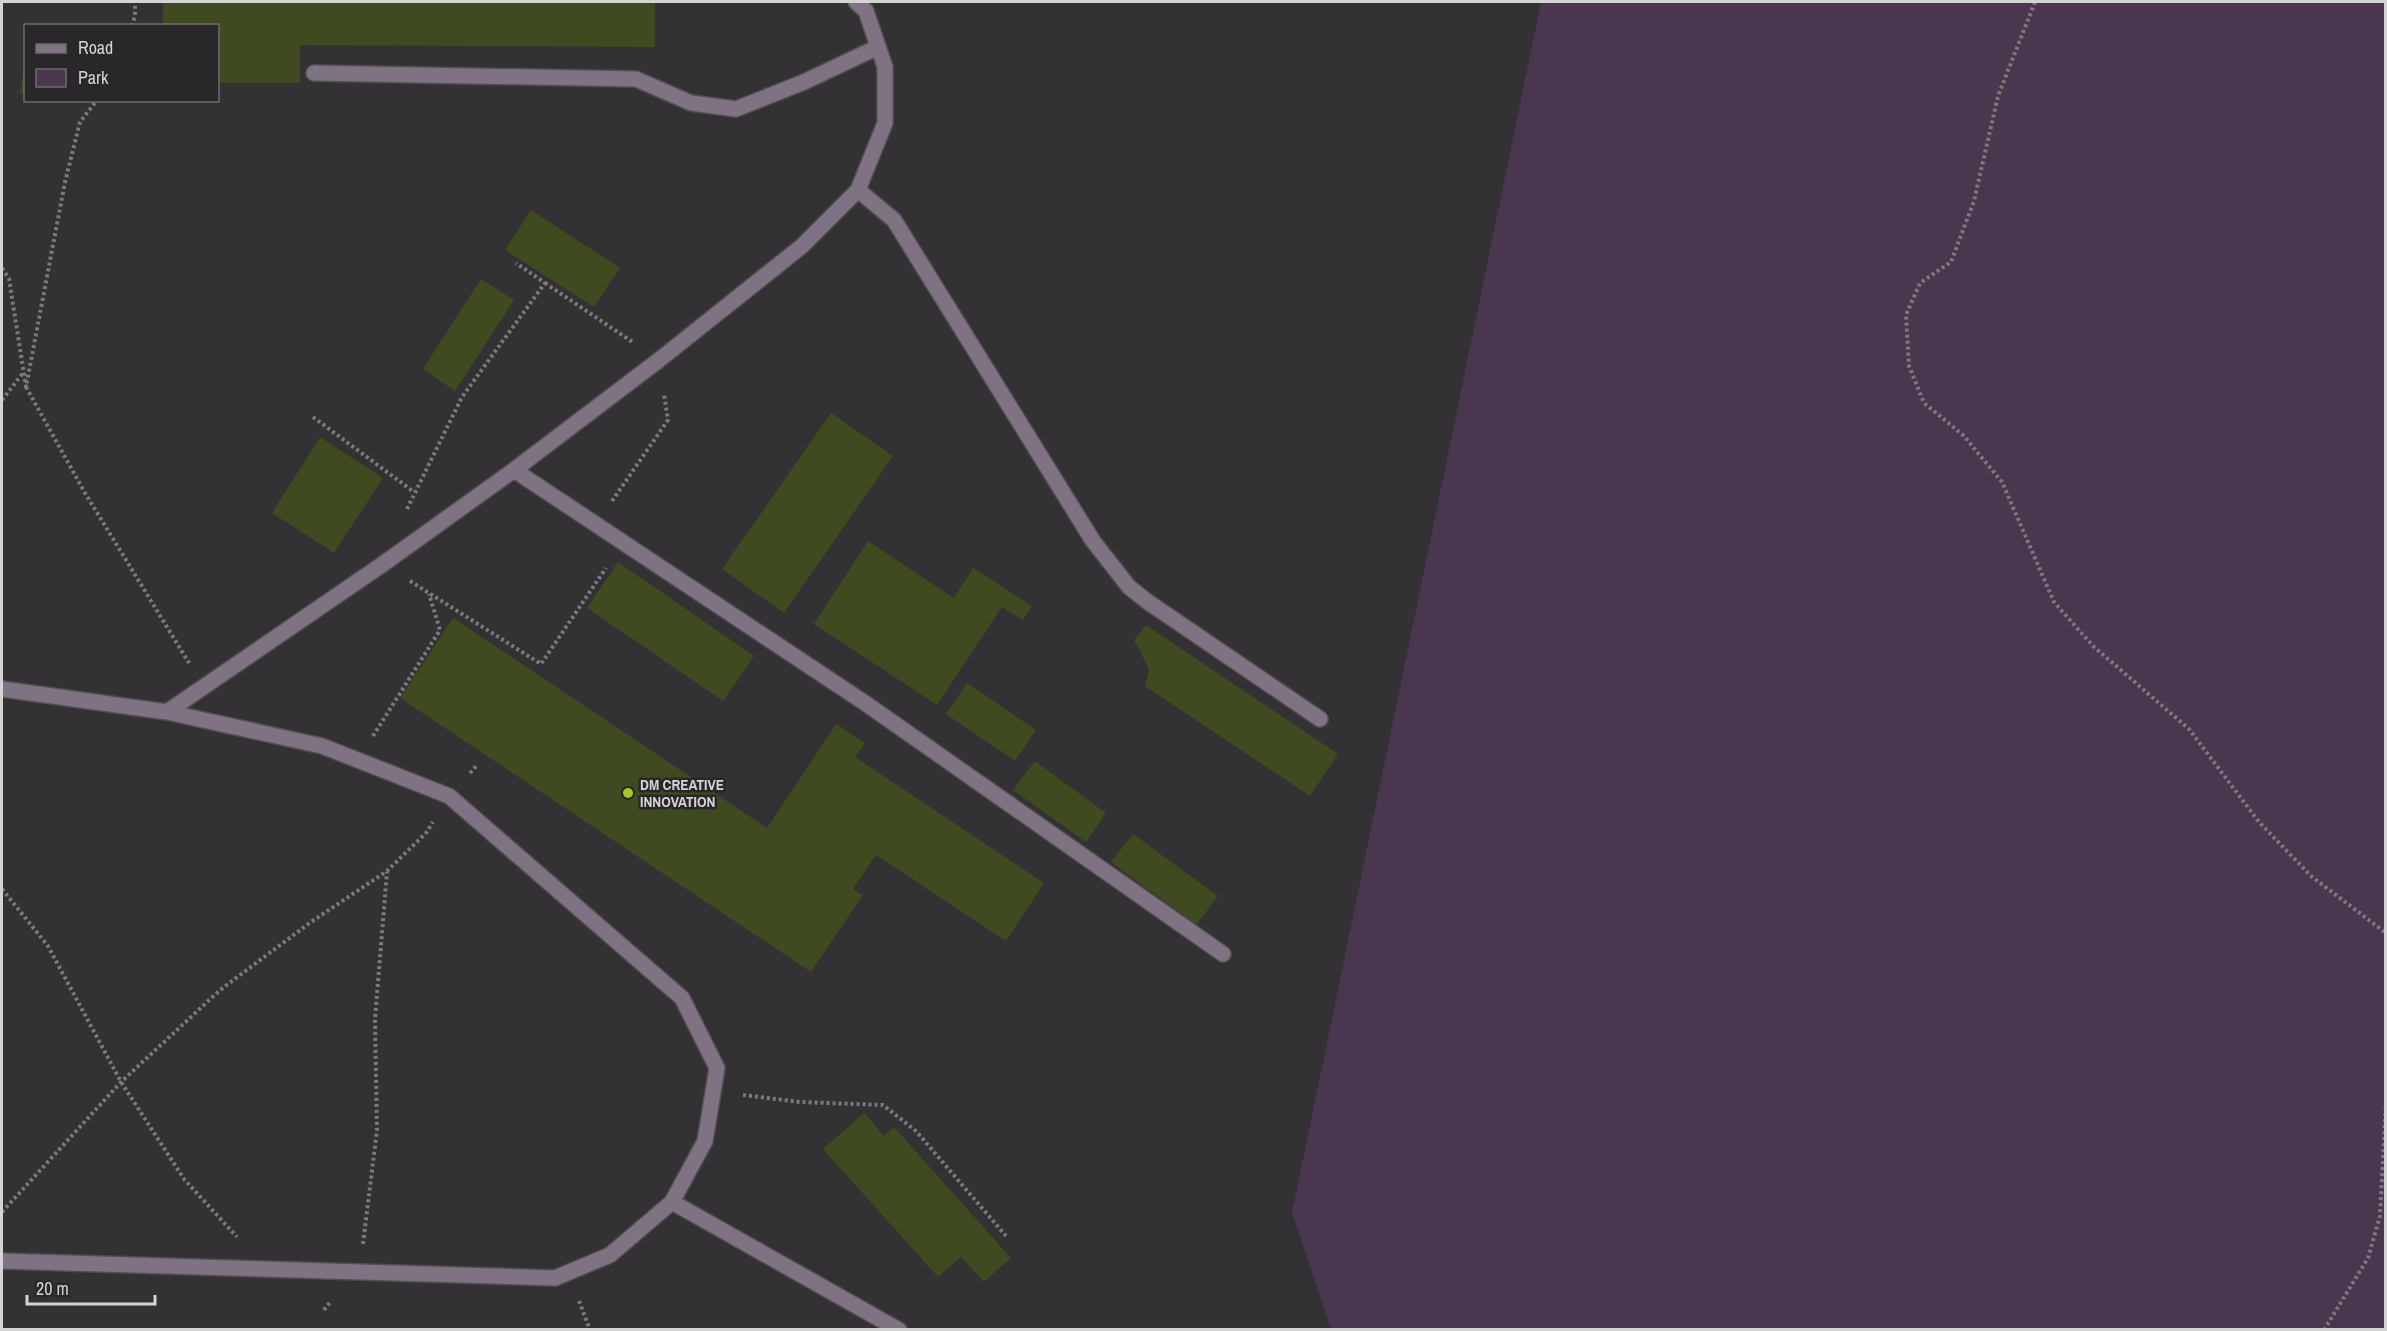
<svg xmlns="http://www.w3.org/2000/svg" width="2387" height="1331" font-family="'Archivo Narrow',sans-serif">
  <style>
    .green { fill: #4a364e }
    .building { fill: #3f4a20 }
    .lines { fill: none; stroke-linecap: round; stroke-linejoin: round }
    .minor-casing { stroke: #504e51; stroke-width: 18 }
    .path { stroke: #7b797c; stroke-width: 4; stroke-dasharray: 3 3; stroke-linecap: butt }
    .minor { stroke: #7f7282; stroke-width: 15 }
    .poi-dot { fill: #a6c820; stroke: #29272a; stroke-width: 2 }
    .labels { text-anchor: middle; dominant-baseline: central; stroke-width: 5; stroke-linejoin: round; paint-order: stroke }
    .poi-label { font-size: 15px; font-weight: bold; fill: #d5d3d5; stroke: #29272a; text-anchor: start }
  </style>
  <rect width="100%" height="100%" fill="#333134"/>
  <path class="green" d="M 1541,2 L 2385,2 L 2385,1329 L 1331,1329 L 1292,1213 Z"/>
  <path class="building" d="M 163,2 L 655,2 L 655,47 L 300,45 L 300,83 L 218,83 L 218,26 L 163,26 Z
    M 24,66 L 26,66 L 26,95 L 20,94 Z
    M 531,210 L 620,268 L 594,307 L 505,250 Z
    M 481,279 L 514,300 L 455,391 L 423,369 Z
    M 831,413 L 893,456 L 784,613 L 722,569 Z
    M 320,437 L 383,478 L 334,553 L 272,513 Z
    M 868,541 L 954,598 L 973,568 L 1032,606 L 1023,620 L 1002,607 L 937,705 L 814,624 Z
    M 618,562 L 754,656 L 723,701 L 587,608 Z
    M 453,618 L 767,828 L 836,724 L 865,743 L 855,757 L 1044,883 L 1006,941 L 876,855 L 853,889 L 863,895 L 811,972 L 400,698 Z
    M 1146,625 L 1338,754 L 1310,796 L 1145,686 L 1149,669 L 1134,640 Z
    M 967,683 L 1036,730 L 1015,761 L 946,714 Z
    M 1035,761 L 1106,813 L 1086,842 L 1013,790 Z
    M 1133,834 L 1218,896 L 1196,925 L 1111,862 Z
    M 864,1113 L 884,1136 L 894,1127 L 1011,1258 L 984,1282 L 961,1257 L 938,1277 L 823,1149 Z"/>
  <g class="lines">
    <defs>
      <path id="minor" d="M 314,73 L 636,79 L 691,103 L 736,109 L 804,82 L 878,47
        M 858,190 L 894,220 L 1093,541 L 1129,587 L 1148,602 L 1320,719
        M 514,470 L 865,703 L 1223,954
        M 2,689 L 167,712 L 322,746 L 449,796 L 682,998 L 717,1068 L 705,1141 L 672,1202 L 610,1255 L 555,1278 L 2,1261
        M 167,712 L 383,564 L 514,470 L 659,360 L 802,246 L 858,190 L 885,123 L 885,67 L 866,11 L 856,2
        M 672,1202 L 899,1330"/>
    </defs>
    <use href="#minor" class="minor-casing"/>
    <path class="path" d="M 2035,2 L 1998,96 L 1974,201 L 1951,262 L 1920,283 L 1906,315 L 1909,366 L 1924,403 L 1963,435 L 2002,482 L 2054,602 L 2093,646 L 2189,729 L 2259,822 L 2311,876 L 2386,933
      M 131,26 L 135,17 L 135,2
      M 2,268 L 9,279 L 26,387 L 65,182 L 80,122 L 97,100
      M 545,283 L 634,343
      M 26,387 L 85,493 L 189,663
      M 2,400 L 23,373
      M 313,417 L 414,492
      M 612,501 L 668,420 L 664,394
      M 407,509 L 462,397 L 545,283 L 516,263
      M 410,581 L 541,664 L 606,568
      M 373,736 L 440,630 L 429,594
      M 470,773 L 477,765
      M 2,889 L 48,946 L 121,1082 L 184,1179 L 237,1237
      M 743,1095 L 800,1102 L 883,1105 L 916,1131 L 1006,1236
      M 2,1212 L 121,1082 L 220,990 L 311,922 L 387,871 L 426,833 L 433,822
      M 363,1244 L 377,1130 L 375,1019 L 387,872
      M 579,1301 L 590,1330
      M 324,1310 L 331,1301
      M 2324,1330 L 2368,1258 L 2380,1216 L 2386,1103"/>
    <use href="#minor" class="minor"/>
  </g>
  <circle class="poi-dot" cx="628" cy="793" r="6"/>
  <g class="labels">
    <g class="poi-label">
      <text x="640" y="784">DM CREATIVE<tspan x="640" dy="17">INNOVATION</tspan></text>
    </g>
  </g>
  <rect width="2387" height="1331" fill="none" stroke="#d5d3d5" stroke-width="6"/>
  <rect x="24" y="24" width="195" height="78" fill="#29272a" stroke="#6e6c6e" stroke-width="1.5"/>
  <rect x="36" y="44" width="30" height="9" fill="#7f7282" stroke="#6e6c6e" stroke-width="1.5"/>
  <text x="78" y="54" font-size="18" fill="#d5d3d5">Road</text>
  <rect x="36" y="69" width="30" height="18" fill="#4a364e" stroke="#6e6c6e" stroke-width="1.5"/>
  <text x="78" y="84" font-size="18" fill="#d5d3d5">Park</text>
  <path d="M27 1295v9h128v-9" fill="none" stroke="#d5d3d5" stroke-width="3"/>
  <text x="36" y="1295" font-size="18" fill="#d5d3d5" stroke="#29272a" stroke-width="4.5" paint-order="stroke">20 m</text>
</svg>
